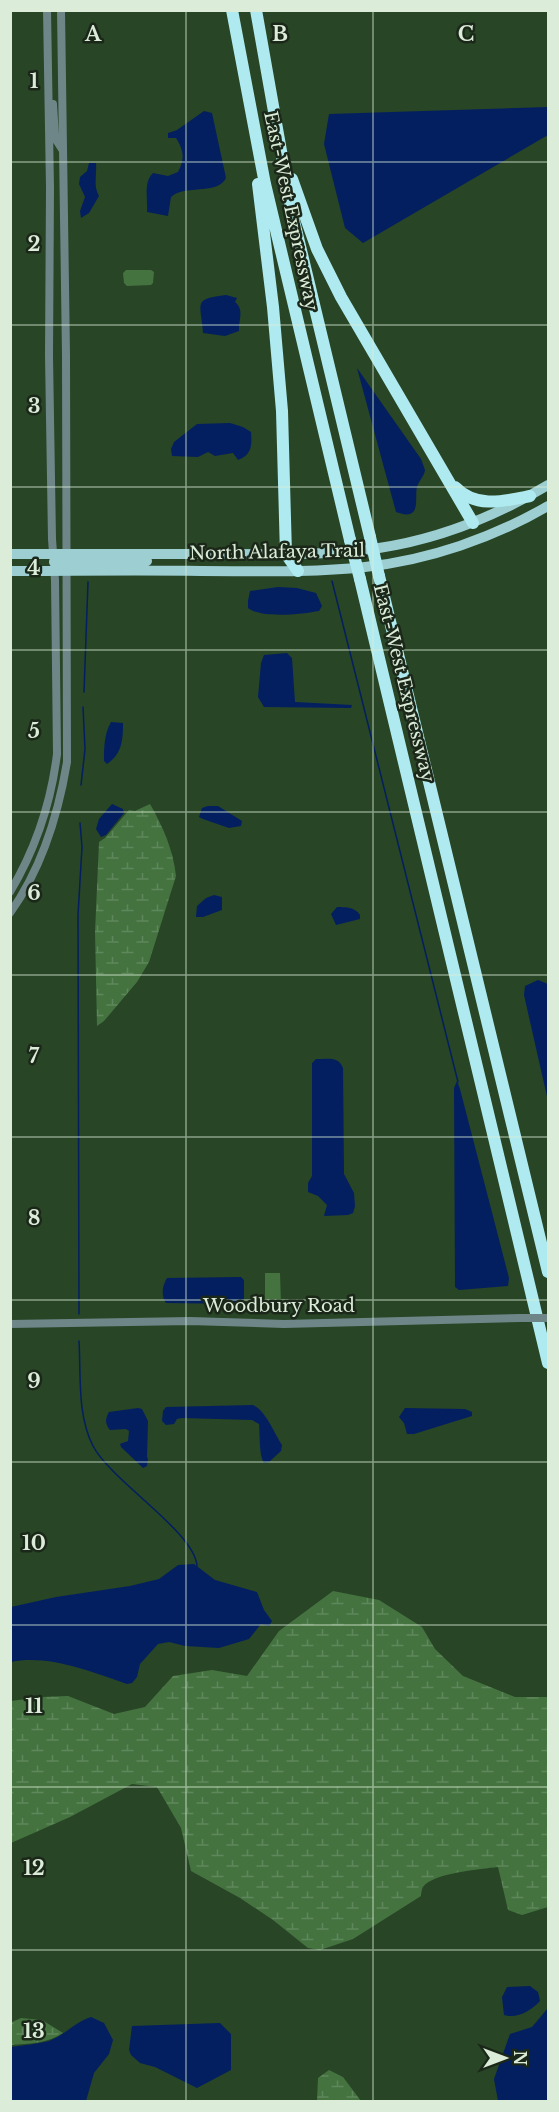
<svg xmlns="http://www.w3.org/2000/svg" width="559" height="2112" font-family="'Libre Baskerville',serif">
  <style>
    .wetland { fill: url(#wetland-marsh) }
    .pitch { fill: #447340 }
    .water { fill: #031f60 }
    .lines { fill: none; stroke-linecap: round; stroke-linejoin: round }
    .stream { stroke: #031f60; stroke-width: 1.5 }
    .minor { stroke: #6e8688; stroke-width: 8 }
    .major { stroke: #9cced2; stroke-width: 10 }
    .highway { stroke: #aeeaef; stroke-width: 12 }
    .minor-bridge { stroke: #6e8688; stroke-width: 8 }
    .highway-bridge { stroke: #aeeaef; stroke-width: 12 }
    .grid { fill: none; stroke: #dbecd9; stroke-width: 1.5; stroke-opacity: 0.55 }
    .labels { text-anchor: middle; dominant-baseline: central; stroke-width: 5; stroke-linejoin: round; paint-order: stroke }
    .street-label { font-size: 18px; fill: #dbecd9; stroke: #1b2719 }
    .grid-label { font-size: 20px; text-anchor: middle; font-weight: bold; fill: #dbecd9; stroke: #1b2719; stroke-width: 5; stroke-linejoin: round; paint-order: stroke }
  </style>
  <defs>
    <pattern id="wetland-marsh" width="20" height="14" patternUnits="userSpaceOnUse" patternTransform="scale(1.5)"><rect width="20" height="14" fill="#447340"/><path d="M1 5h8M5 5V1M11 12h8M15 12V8" fill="none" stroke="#5e875b"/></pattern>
  </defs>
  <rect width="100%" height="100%" fill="#284526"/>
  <path class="wetland" d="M 150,804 C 163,827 173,849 176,876 L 149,962 L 137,982 L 104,1021 L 97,1026 L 95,932 L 99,842 L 105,838 L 129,810 L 135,811 Z
    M 333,1591 L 379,1600 L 422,1627 L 435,1649 L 463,1676 L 515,1697 L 548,1697 L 548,1907 L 522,1915 L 508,1910 L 498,1867 C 482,1869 432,1873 423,1887 C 422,1888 421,1894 421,1896 L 353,1939 L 320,1950 L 308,1948 L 273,1920 L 240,1898 L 191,1871 L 181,1828 L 157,1787 L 132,1784 L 70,1817 L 11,1843 L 11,1701 L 41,1697 L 68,1696 L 114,1714 L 145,1707 L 173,1676 L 212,1670 L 247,1676 L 279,1631 Z
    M 21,2018 L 42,2020 L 63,2033 C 49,2043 27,2044 11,2045 L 10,2023 Z
    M 329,2070 L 343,2077 L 361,2101 L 317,2101 L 318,2078 Z"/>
  <path class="pitch" d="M 126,270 L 151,270 L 154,272 L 153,283 L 151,285 L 127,286 L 124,283 L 123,273 Z
    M 265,1273 L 280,1273 L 281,1304 L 265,1304 Z"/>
  <path class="water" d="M 548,107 L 548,135 L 363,243 L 345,228 L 324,144 L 329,114 Z
    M 204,111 L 212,113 L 226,178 C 218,194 190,186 175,194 L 171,197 L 168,216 L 147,212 C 148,199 143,183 153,173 L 168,176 L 178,172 C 185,159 184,151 176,138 L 168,138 L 168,133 L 177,130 Z
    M 89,163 L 96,163 C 97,175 93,186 99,196 L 89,213 L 81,218 L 80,211 L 85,197 L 79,184 L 80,177 L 87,171 Z
    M 226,295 L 237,298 L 235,302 C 245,310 238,321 239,331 L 225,336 L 203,333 C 201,303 192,299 226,295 Z
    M 357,368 L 421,459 L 425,470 C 424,477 419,480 417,487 C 414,498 423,522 396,512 Z
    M 230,423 L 243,427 L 251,432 C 252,445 252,455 238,460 L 233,453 L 215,456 L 208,452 L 198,457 L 172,456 L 171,449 L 174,442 L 197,424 Z
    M 278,587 L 297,588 L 316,593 L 322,606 L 319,611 C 303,614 261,619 248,608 L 248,601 L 250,591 Z
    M 287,653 L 292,658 L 295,702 L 352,705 L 351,708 L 264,707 L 258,697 L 261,663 L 264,655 Z
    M 111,722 L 123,723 C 123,740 122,754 107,764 L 104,761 C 104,747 104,735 111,722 Z
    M 112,804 L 123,809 L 124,813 L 106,835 L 101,837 L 96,829 L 99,819 Z
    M 208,806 L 218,806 L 242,821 L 241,826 L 229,828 L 203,819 L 199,817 L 202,808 Z
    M 214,895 L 222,897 L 222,910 L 203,917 L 196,917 L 197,906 L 206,898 Z
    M 337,907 C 346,907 355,907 360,915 L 360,919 L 336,925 L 331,914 Z
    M 538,980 L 548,984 L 548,1101 L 524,995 L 525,986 Z
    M 316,1059 C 327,1059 339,1056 343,1068 L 344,1174 L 354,1193 L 355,1206 L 353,1213 L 348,1215 L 324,1216 L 327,1205 L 318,1196 L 308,1192 L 308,1183 L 312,1176 L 312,1063 Z
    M 457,1081 L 460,1089 L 509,1278 L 508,1286 L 459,1290 L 455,1287 L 454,1088 Z
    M 241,1277 L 244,1280 L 244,1300 L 240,1304 L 166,1303 C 161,1296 162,1286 167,1278 Z
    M 253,1405 C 266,1411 274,1433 282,1445 L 281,1451 L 269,1462 L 264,1463 C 259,1455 260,1435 259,1424 L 252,1420 L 182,1418 L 177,1419 L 174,1424 L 166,1425 L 162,1421 L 163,1411 L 166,1407 Z
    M 138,1408 L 142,1409 L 148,1421 L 147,1457 L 148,1459 L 147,1466 L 143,1468 L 121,1447 L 120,1444 L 128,1441 L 129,1431 L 126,1429 L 110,1430 C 105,1425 105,1418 109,1412 Z
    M 405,1408 L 465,1409 L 472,1412 L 472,1416 L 414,1434 L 407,1434 L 404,1423 L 399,1417 Z
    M 194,1564 L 215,1580 L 257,1592 L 264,1610 L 272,1621 L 269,1626 L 261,1624 L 249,1639 L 219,1648 L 185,1646 L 169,1642 L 158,1644 L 140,1664 L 137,1677 L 132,1683 L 127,1684 C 92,1672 48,1654 11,1662 L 11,1607 L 56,1597 L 130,1586 L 159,1579 L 178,1565 Z
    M 530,1986 L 538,1992 L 540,2001 C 531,2011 517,2019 504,2015 L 502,1997 L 507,1987 Z
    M 548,2008 L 548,2101 L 498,2101 L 494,2079 L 510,2034 L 532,2027 Z
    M 91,2017 L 104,2023 L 113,2040 L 109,2054 L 94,2073 L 86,2101 L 11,2101 L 11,2047 C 23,2045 37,2044 49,2041 C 65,2035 75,2022 91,2017 Z
    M 220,2023 L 231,2034 L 231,2070 L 197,2088 L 155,2067 L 140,2063 L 131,2055 L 129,2050 L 132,2026 Z"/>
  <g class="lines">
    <path class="stream" d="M 332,581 L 458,1082
      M 84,692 L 88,582
      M 81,785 L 85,749 L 83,707
      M 79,1314 L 78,915 L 82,847 L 80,823
      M 79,1341 C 81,1375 77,1415 93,1446 C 112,1482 195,1532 197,1566"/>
    <path class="minor" d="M 53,104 L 55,138 L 62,149
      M 10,892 C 35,850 51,803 57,754 L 55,580 L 52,539 L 49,356 L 50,188 L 47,10
      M 10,913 C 42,868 58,816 67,762 L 66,355 L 61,10
      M 10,1324 L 190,1321 L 284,1324 L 521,1318"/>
    <path class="major" d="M 10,554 C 77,554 144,554 211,554 C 267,554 323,556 379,548 C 439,539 496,516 548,485
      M 54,562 L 147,561
      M 10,571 C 74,571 138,570 201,571 C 256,571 310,573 365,567 C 429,560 493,538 548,506"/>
    <path class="highway" d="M 232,10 L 265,184 L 350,540
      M 256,10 L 292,213 L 370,537
      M 292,179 L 317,249 L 341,297 L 473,523
      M 258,184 L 273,307 L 282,411 L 286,554 L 298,571
      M 455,487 C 476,509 505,501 530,496
      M 379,576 L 548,1272
      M 360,579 L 548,1363"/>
    <path class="minor-bridge" d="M 521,1318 L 548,1318"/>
    <path class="highway-bridge" d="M 370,537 L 379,576
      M 350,540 L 360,579"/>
  </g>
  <path class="grid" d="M 186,10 L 186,2102M 373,10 L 373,2102M 10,162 L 548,162M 10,325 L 548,325M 10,487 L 548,487M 10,650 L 548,650M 10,812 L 548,812M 10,975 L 548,975M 10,1137 L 548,1137M 10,1300 L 548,1300M 10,1462 L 548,1462M 10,1625 L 548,1625M 10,1787 L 548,1787M 10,1950 L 548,1950"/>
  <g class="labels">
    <g class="street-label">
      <text transform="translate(291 211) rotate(78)">East-West Expressway</text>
      <text transform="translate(277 552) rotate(-1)">North Alafaya Trail</text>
      <text transform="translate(404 683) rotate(76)">East-West Expressway</text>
      <text x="279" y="1306">Woodbury Road</text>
    </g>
  </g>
  <g class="grid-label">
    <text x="93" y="41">A</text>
    <text x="280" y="41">B</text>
    <text x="466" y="41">C</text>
    <text x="34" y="88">1</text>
    <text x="34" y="251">2</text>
    <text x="34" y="413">3</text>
    <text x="34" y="575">4</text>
    <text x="34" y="738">5</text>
    <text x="34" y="900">6</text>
    <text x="34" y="1063">7</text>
    <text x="34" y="1225">8</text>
    <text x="34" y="1388">9</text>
    <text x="34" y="1550">10</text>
    <text x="34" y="1713">11</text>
    <text x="34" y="1875">12</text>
    <text x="34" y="2038">13</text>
  </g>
  <rect width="559" height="2112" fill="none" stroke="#dbecd9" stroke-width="24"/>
  <g transform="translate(505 2058) rotate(90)" stroke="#1b2719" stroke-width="4.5" paint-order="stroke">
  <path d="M0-4.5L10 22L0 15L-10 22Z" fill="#dbecd9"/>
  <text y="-9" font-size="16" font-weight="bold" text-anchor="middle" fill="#dbecd9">N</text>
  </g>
</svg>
